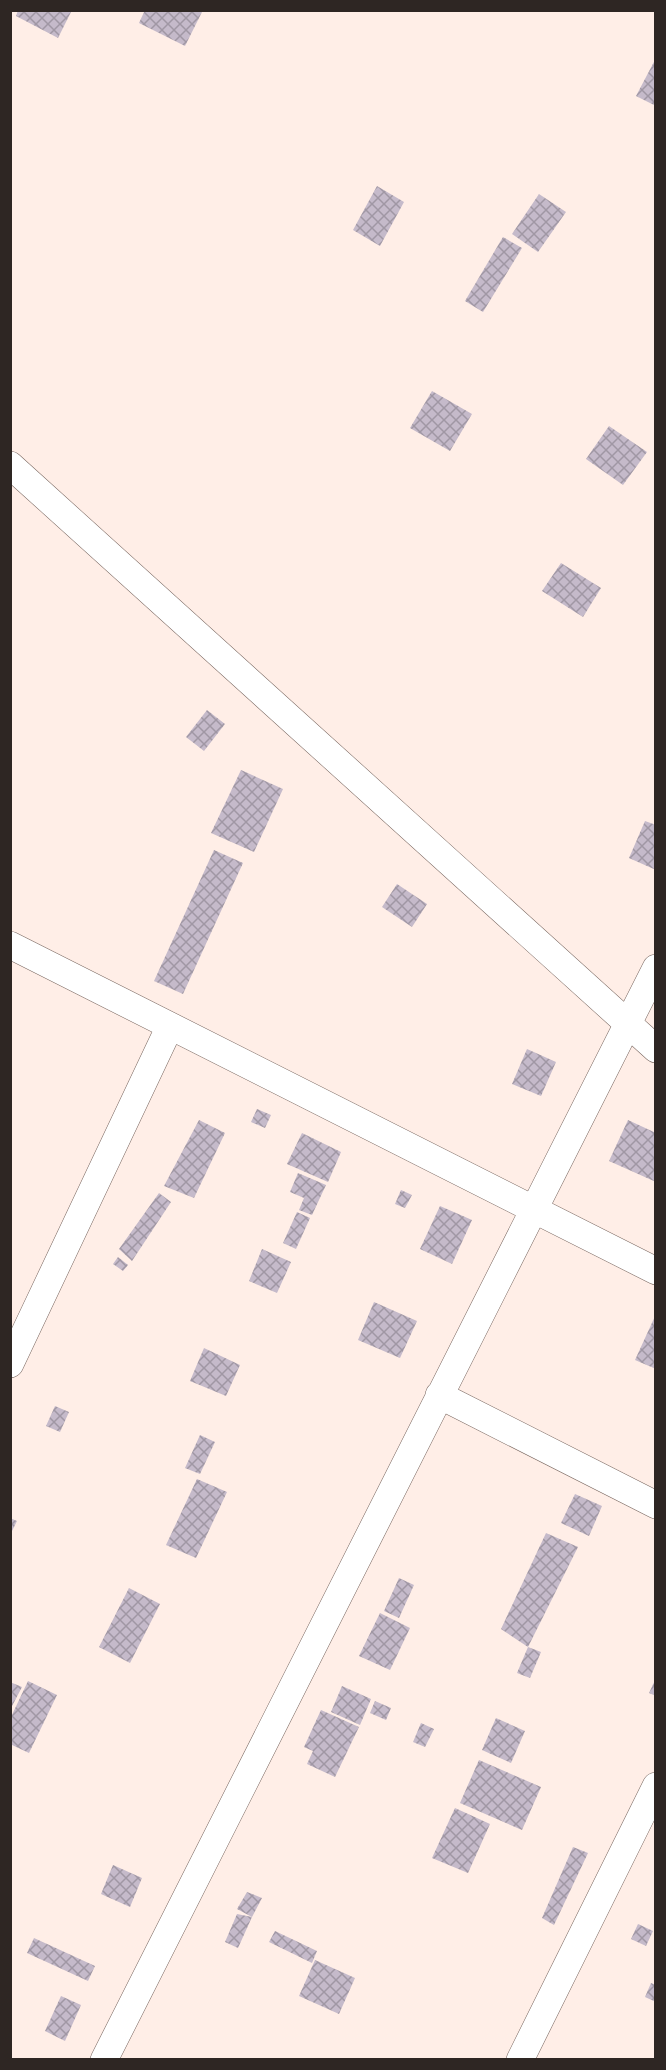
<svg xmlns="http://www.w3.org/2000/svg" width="666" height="2070" font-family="Commissioner,sans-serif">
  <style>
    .building { fill: url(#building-cross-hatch) }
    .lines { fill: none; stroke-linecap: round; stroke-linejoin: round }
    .minor-casing { stroke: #78665f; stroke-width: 28 }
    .minor { stroke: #fff; stroke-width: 27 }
  </style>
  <defs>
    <pattern id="building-cross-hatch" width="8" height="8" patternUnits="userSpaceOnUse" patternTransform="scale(1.5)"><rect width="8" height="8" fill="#c5baca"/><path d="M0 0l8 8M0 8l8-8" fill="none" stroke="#a097a4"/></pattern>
  </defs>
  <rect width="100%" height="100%" fill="#ffeee7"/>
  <path class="building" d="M 18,10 L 72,10 L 58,38 L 16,16 Z
    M 145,10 L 203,10 L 185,46 L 139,23 Z
    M 656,58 L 656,106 L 636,96 Z
    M 377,186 L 404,202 L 380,246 L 353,230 Z
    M 539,194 L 566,212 L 538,252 L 512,234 Z
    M 503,237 L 522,248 L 483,312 L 465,301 Z
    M 432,391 L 472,414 L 450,451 L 410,428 Z
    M 609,426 L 647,452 L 623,485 L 586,459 Z
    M 561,563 L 601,588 L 583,617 L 542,591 Z
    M 207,710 L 225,724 L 204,751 L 186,737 Z
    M 241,770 L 283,789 L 254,852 L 211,833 Z
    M 645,821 L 656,825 L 656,870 L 629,858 Z
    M 214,850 L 243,863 L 183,994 L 154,981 Z
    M 397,884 L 427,904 L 412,927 L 382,907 Z
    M 527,1049 L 556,1062 L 541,1096 L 512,1084 Z
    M 257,1109 L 271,1115 L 265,1128 L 251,1122 Z
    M 199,1120 L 225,1133 L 194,1198 L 164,1186 Z
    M 628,1120 L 656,1133 L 656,1182 L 609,1161 Z
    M 302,1133 L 341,1152 L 328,1182 L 287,1164 Z
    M 298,1173 L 326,1185 L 312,1215 L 299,1210 L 304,1198 L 290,1192 Z
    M 401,1190 L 412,1195 L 405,1208 L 395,1204 Z
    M 159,1193 L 171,1202 L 132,1261 L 119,1249 Z
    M 440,1206 L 472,1220 L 452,1264 L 420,1249 Z
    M 297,1212 L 310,1218 L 296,1249 L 283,1243 Z
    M 262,1249 L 291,1262 L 277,1293 L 249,1281 Z
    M 118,1257 L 128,1265 L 123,1271 L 113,1264 Z
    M 374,1302 L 417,1321 L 400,1358 L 358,1340 Z
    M 656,1314 L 656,1369 L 635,1360 Z
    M 204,1348 L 240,1365 L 226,1396 L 190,1381 Z
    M 55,1406 L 69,1412 L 60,1432 L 46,1426 Z
    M 200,1435 L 215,1442 L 200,1474 L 185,1468 Z
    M 197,1479 L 227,1492 L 196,1558 L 166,1545 Z
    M 575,1494 L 602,1506 L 589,1536 L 561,1523 Z
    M 10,1518 L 17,1521 L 10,1535 Z
    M 546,1533 L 578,1547 L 528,1647 L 501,1629 Z
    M 399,1578 L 414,1585 L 399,1618 L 384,1611 Z
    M 129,1588 L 160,1604 L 130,1663 L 99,1647 Z
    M 380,1613 L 410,1628 L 390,1670 L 359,1656 Z
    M 528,1647 L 541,1652 L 530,1678 L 517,1673 Z
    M 656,1678 L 656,1696 L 649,1693 Z
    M 28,1681 L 57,1695 L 29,1753 L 10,1744 L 10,1719 Z
    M 10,1682 L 22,1687 L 10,1710 Z
    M 342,1686 L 371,1699 L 360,1725 L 331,1712 Z
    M 375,1701 L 391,1708 L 386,1720 L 370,1713 Z
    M 321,1710 L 359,1727 L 335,1777 L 307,1764 L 313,1751 L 304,1747 Z
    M 496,1718 L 525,1731 L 511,1763 L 482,1750 Z
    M 421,1723 L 434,1729 L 425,1747 L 413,1742 Z
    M 479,1760 L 541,1787 L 522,1830 L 460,1803 Z
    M 455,1808 L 490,1824 L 468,1873 L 432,1858 Z
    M 573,1847 L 588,1853 L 554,1925 L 542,1918 Z
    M 113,1865 L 142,1878 L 130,1907 L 101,1894 Z
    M 247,1892 L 262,1898 L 252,1917 L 237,1909 Z
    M 237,1914 L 252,1917 L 238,1948 L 225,1942 Z
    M 638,1924 L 653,1931 L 646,1946 L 631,1939 Z
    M 275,1931 L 317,1951 L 312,1963 L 269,1942 Z
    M 34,1938 L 95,1966 L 88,1981 L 27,1953 Z
    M 315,1960 L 355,1978 L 339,2014 L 299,1996 Z
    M 651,1983 L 656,1985 L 656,2002 L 645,1997 Z
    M 61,1996 L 81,2005 L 65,2041 L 45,2031 Z"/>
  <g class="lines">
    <defs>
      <path id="minor" d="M 10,465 L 656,1049
        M 10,945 L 656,1271
        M 10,1364 L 170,1026
        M 439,1395 L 656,1505
        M 104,2060 L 656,968
        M 520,2060 L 656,1786"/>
    </defs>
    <use href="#minor" class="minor-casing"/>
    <use href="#minor" class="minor"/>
  </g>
  <rect width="666" height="2070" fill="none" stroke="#2e2623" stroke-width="24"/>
</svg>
